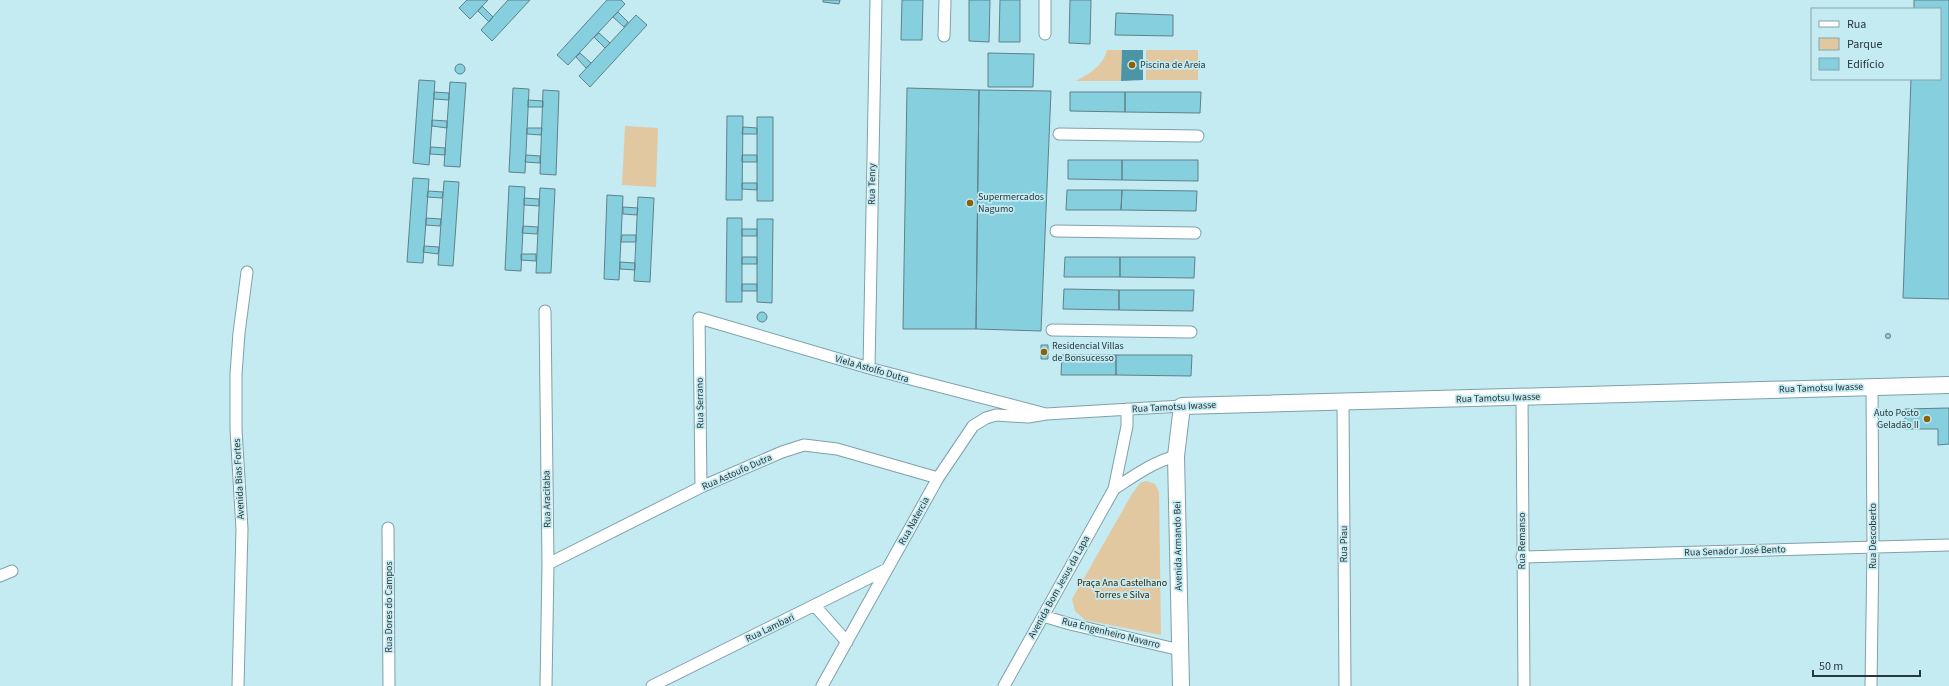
<svg xmlns="http://www.w3.org/2000/svg" width="1949" height="686" font-family="'Source Sans 3',sans-serif">
  <style>
    .green { fill: #e2c8a0 }
    .water { fill: #4c95a4 }
    .building { fill: #86cfdf; stroke: #5f8189 }
    .lines { fill: none; stroke-linecap: round; stroke-linejoin: round }
    .street-casing { stroke: #7ea1a9; stroke-width: 13 }
    .secondary-casing { stroke: #7ea1a9; stroke-width: 18 }
    .street { stroke: #fff; stroke-width: 11 }
    .secondary { stroke: #fff; stroke-width: 16 }
    .poi-dot { fill: #8c6004; stroke: #c4eaf2; stroke-width: 1.5 }
    .labels { text-anchor: middle; dominant-baseline: central; stroke-width: 3.5; stroke-linejoin: round; paint-order: stroke }
    .poi-label { font-size: 10px; fill: #29383b; stroke: #c4eaf2; text-anchor: start }
    .street-label { font-size: 10px; fill: #29383b; stroke: #c4eaf2 }
    .park-label { font-size: 10px; fill: #3c2600; stroke: #c4eaf2 }
  </style>
  <rect width="100%" height="100%" fill="#c4eaf2"/>
  <path class="green" d="M 1107,50 L 1122,50 L 1121,81 L 1076,81 C 1090,73 1103,66 1107,50 Z
    M 1146,50 L 1198,50 L 1198,80 L 1146,80 Z
    M 625,126 L 658,128 L 656,187 L 622,185 Z
    M 1146,481 L 1155,484 L 1159,492 L 1161,635 L 1085,620 L 1075,611 L 1072,599 L 1132,494 L 1140,483 Z"/>
  <path class="water" d="M 1122,50 L 1143,50 L 1143,80 L 1121,81 Z"/>
  <path class="building" d="M 467,0 L 488,0 L 470,19 L 459,8 Z
    M 508,0 L 530,0 L 492,41 L 481,30 Z
    M 607,0 L 621,0 L 625,4 L 568,65 L 557,55 Z
    M 823,0 L 840,0 L 839,4 L 823,2 Z
    M 902,0 L 923,0 L 922,40 L 901,40 Z
    M 969,0 L 990,0 L 989,42 L 969,41 Z
    M 1000,0 L 1020,0 L 1020,42 L 999,42 Z
    M 1070,0 L 1091,0 L 1090,44 L 1069,43 Z
    M 1914,0 L 1949,0 L 1949,299 L 1903,298 L 1911,79 L 1940,79 L 1940,9 L 1914,9 Z
    M 482,6 L 493,17 L 489,22 L 478,11 Z
    M 618,12 L 628,22 L 624,27 L 613,17 Z
    M 1116,13 L 1173,15 L 1173,36 L 1115,35 Z
    M 636,15 L 647,25 L 590,87 L 579,76 Z
    M 599,33 L 610,43 L 605,48 L 594,37 Z
    M 580,53 L 591,63 L 586,68 L 576,57 Z
    M 988,53 L 1034,54 L 1033,87 L 988,87 Z
    M455 69a5 5 0 1 1 10 0a5 5 0 1 1-10 0Z
    M 419,80 L 435,81 L 429,165 L 413,163 Z
    M 450,82 L 466,83 L 460,167 L 444,166 Z
    M 513,88 L 529,89 L 525,173 L 509,172 Z
    M 907,88 L 979,90 L 976,329 L 903,329 Z
    M 543,90 L 559,91 L 556,175 L 540,174 Z
    M 979,90 L 1051,91 L 1041,331 L 976,329 Z
    M 434,92 L 449,93 L 449,100 L 434,99 Z
    M 1070,92 L 1125,92 L 1125,112 L 1070,111 Z
    M 1125,92 L 1201,92 L 1200,113 L 1125,112 Z
    M 528,100 L 543,101 L 543,107 L 528,107 Z
    M 727,116 L 743,116 L 742,200 L 726,200 Z
    M 757,117 L 773,117 L 773,201 L 757,201 Z
    M 432,120 L 447,121 L 447,128 L 432,126 Z
    M 743,127 L 757,128 L 757,134 L 742,134 Z
    M 527,128 L 542,128 L 541,135 L 527,134 Z
    M 431,147 L 445,148 L 445,155 L 430,154 Z
    M 526,155 L 540,156 L 540,163 L 525,162 Z
    M 742,155 L 757,155 L 757,162 L 742,162 Z
    M 1068,160 L 1122,160 L 1122,180 L 1068,179 Z
    M 1122,160 L 1198,160 L 1198,181 L 1122,180 Z
    M 413,178 L 429,179 L 423,263 L 407,262 Z
    M 444,181 L 459,182 L 453,266 L 438,265 Z
    M 742,183 L 757,183 L 757,190 L 742,189 Z
    M 509,186 L 525,187 L 521,271 L 505,270 Z
    M 540,188 L 555,189 L 551,273 L 536,273 Z
    M 1067,190 L 1122,190 L 1121,210 L 1066,210 Z
    M 1122,190 L 1197,191 L 1196,211 L 1121,210 Z
    M 428,191 L 443,192 L 442,198 L 427,197 Z
    M 607,195 L 623,196 L 619,280 L 604,279 Z
    M 638,197 L 654,198 L 650,282 L 634,281 Z
    M 524,198 L 539,199 L 539,206 L 524,205 Z
    M 623,207 L 638,208 L 637,215 L 623,214 Z
    M 426,218 L 441,219 L 440,226 L 426,225 Z
    M 727,218 L 742,218 L 742,302 L 726,302 Z
    M 757,219 L 773,219 L 772,303 L 757,302 Z
    M 523,226 L 538,227 L 537,234 L 522,233 Z
    M 742,229 L 757,229 L 757,236 L 742,236 Z
    M 622,235 L 636,235 L 636,242 L 621,242 Z
    M 424,246 L 439,247 L 438,254 L 423,252 Z
    M 521,254 L 536,254 L 536,261 L 521,260 Z
    M 742,257 L 757,257 L 757,264 L 742,264 Z
    M 1065,257 L 1120,257 L 1120,277 L 1064,277 Z
    M 1120,257 L 1195,257 L 1194,278 L 1120,277 Z
    M 620,262 L 635,263 L 635,270 L 620,269 Z
    M 742,284 L 757,284 L 757,291 L 742,291 Z
    M 1064,289 L 1119,290 L 1119,310 L 1063,309 Z
    M 1119,290 L 1194,290 L 1193,311 L 1119,310 Z
    M757 317a5 5 0 1 1 10 0a5 5 0 1 1-10 0Z
    M1885.5 336a2.5 2.5 0 1 1 5 0a2.5 2.5 0 1 1-5 0Z
    M 1041,345 L 1048,345 L 1048,359 L 1041,359 Z
    M 1062,355 L 1116,355 L 1116,375 L 1061,375 Z
    M 1116,355 L 1192,355 L 1191,376 L 1116,375 Z
    M 1949,408 L 1949,444 L 1938,445 L 1938,429 L 1905,429 L 1905,409 Z"/>
  <g class="lines">
    <defs>
      <path id="street" d="M 1045,34 L 1045,0
        M 944,36 L 945,0
        M 1059,134 L 1198,136
        M 1056,231 L 1195,233
        M 545,311 L 548,564 L 546,686
        M 1052,330 L 1191,332
        M 869,368 L 876,0
        M 1522,397 L 1524,686
        M 1343,402 L 1345,686
        M 701,487 L 699,318 L 876,370 L 1046,414
        M 1114,489 C 1134,476 1153,462 1176,456
        M 388,528 L 389,686
        M 1522,557 L 1949,545
        M 548,564 L 701,487 L 782,452 L 804,445 L 837,449 L 938,478
        M 0,576 L 12,571
        M 815,606 L 847,642
        M 1043,616 L 1070,624 L 1180,650
        M 238,686 L 242,529 L 236,429 L 236,374 L 239,333 L 247,272
        M 652,686 L 887,569
        M 822,686 L 938,478 L 973,426 L 986,418 L 996,415 L 1028,417 L 1046,414 L 1182,406
        M 1004,686 L 1114,489 L 1127,426 L 1127,409
        M 1871,686 L 1873,547 L 1872,387"/>
      <path id="secondary" d="M 1181,686 L 1176,456 L 1182,406 L 1949,385"/>
    </defs>
    <use href="#street" class="street-casing"/>
    <use href="#secondary" class="secondary-casing"/>
    <use href="#street" class="street"/>
    <use href="#secondary" class="secondary"/>
  </g>
  <g class="poi-dot">
    <circle cx="1132" cy="65" r="4"/>
    <circle cx="970" cy="203" r="4"/>
    <circle cx="1044" cy="352" r="4"/>
    <circle cx="1927" cy="419" r="4"/>
  </g>
  <g class="labels">
    <g class="poi-label">
      <text x="1140" y="65">Piscina de Areia</text>
      <text x="978" y="197">Supermercados<tspan x="978" dy="12">Nagumo</tspan></text>
      <text x="1052" y="346">Residencial Villas<tspan x="1052" dy="12">de Bonsucesso</tspan></text>
      <text x="1919" y="413" text-anchor="end">Auto Posto<tspan x="1919" dy="12">Geladão II</tspan></text>
    </g>
    <g class="street-label">
      <text transform="translate(872 184) rotate(-89)">Rua Tenry</text>
      <text transform="translate(872 369) rotate(16)">Viela Astolfo Dutra</text>
      <text transform="translate(1821 388) rotate(-2)">Rua Tamotsu Iwasse</text>
      <text transform="translate(1498 398) rotate(-2)">Rua Tamotsu Iwasse</text>
      <text transform="translate(700 403) rotate(-91)">Rua Serrano</text>
      <text transform="translate(1174 407) rotate(-3)">Rua Tamotsu Iwasse</text>
      <text transform="translate(737 472) rotate(-24)">Rua Astoufo Dutra</text>
      <text transform="translate(239 479) rotate(-93)">Avenida Bias Fortes</text>
      <text transform="translate(547 499) rotate(-91)">Rua Aracitaba</text>
      <text transform="translate(914 521) rotate(-61)">Rua Natercia</text>
      <text transform="translate(1873 536) rotate(-90)">Rua Descoberto</text>
      <text transform="translate(1522 541) rotate(-90)">Rua Remanso</text>
      <text transform="translate(1344 544) rotate(-90)">Rua Piau</text>
      <text transform="translate(1178 546) rotate(-91)">Avenida Armando Bei</text>
      <text transform="translate(1735 551) rotate(-2)">Rua Senador José Bento</text>
      <text transform="translate(1059 587) rotate(-61)">Avenida Bom Jesus da Lapa</text>
      <text transform="translate(389 607) rotate(-90)">Rua Dores do Campos</text>
      <text transform="translate(770 628) rotate(-26)">Rua Lambari</text>
      <text transform="translate(1111 633) rotate(14)">Rua Engenheiro Navarro</text>
    </g>
    <g class="park-label">
      <text x="1122" y="583">Praça Ana Castelhano<tspan x="1122" dy="12">Torres e Silva</tspan></text>
    </g>
  </g>
  <rect x="1811" y="8" width="130" height="72" fill="#c4eaf2" stroke="#86a3a9"/>
  <rect x="1819" y="21" width="20" height="6" fill="#ffffff" stroke="#86a3a9"/>
  <text x="1847" y="28" font-size="12" fill="#29383b">Rua</text>
  <rect x="1819" y="38" width="20" height="12" fill="#e2c8a0" stroke="#86a3a9"/>
  <text x="1847" y="48" font-size="12" fill="#29383b">Parque</text>
  <rect x="1819" y="58" width="20" height="12" fill="#86cfdf" stroke="#86a3a9"/>
  <text x="1847" y="68" font-size="12" fill="#29383b">Edifício</text>
  <path d="M1813 670v6h107v-6" fill="none" stroke="#29383b" stroke-width="2"/>
  <text x="1819" y="670" font-size="12" fill="#29383b" stroke="#c4eaf2" stroke-width="3" paint-order="stroke">50 m</text>
</svg>
